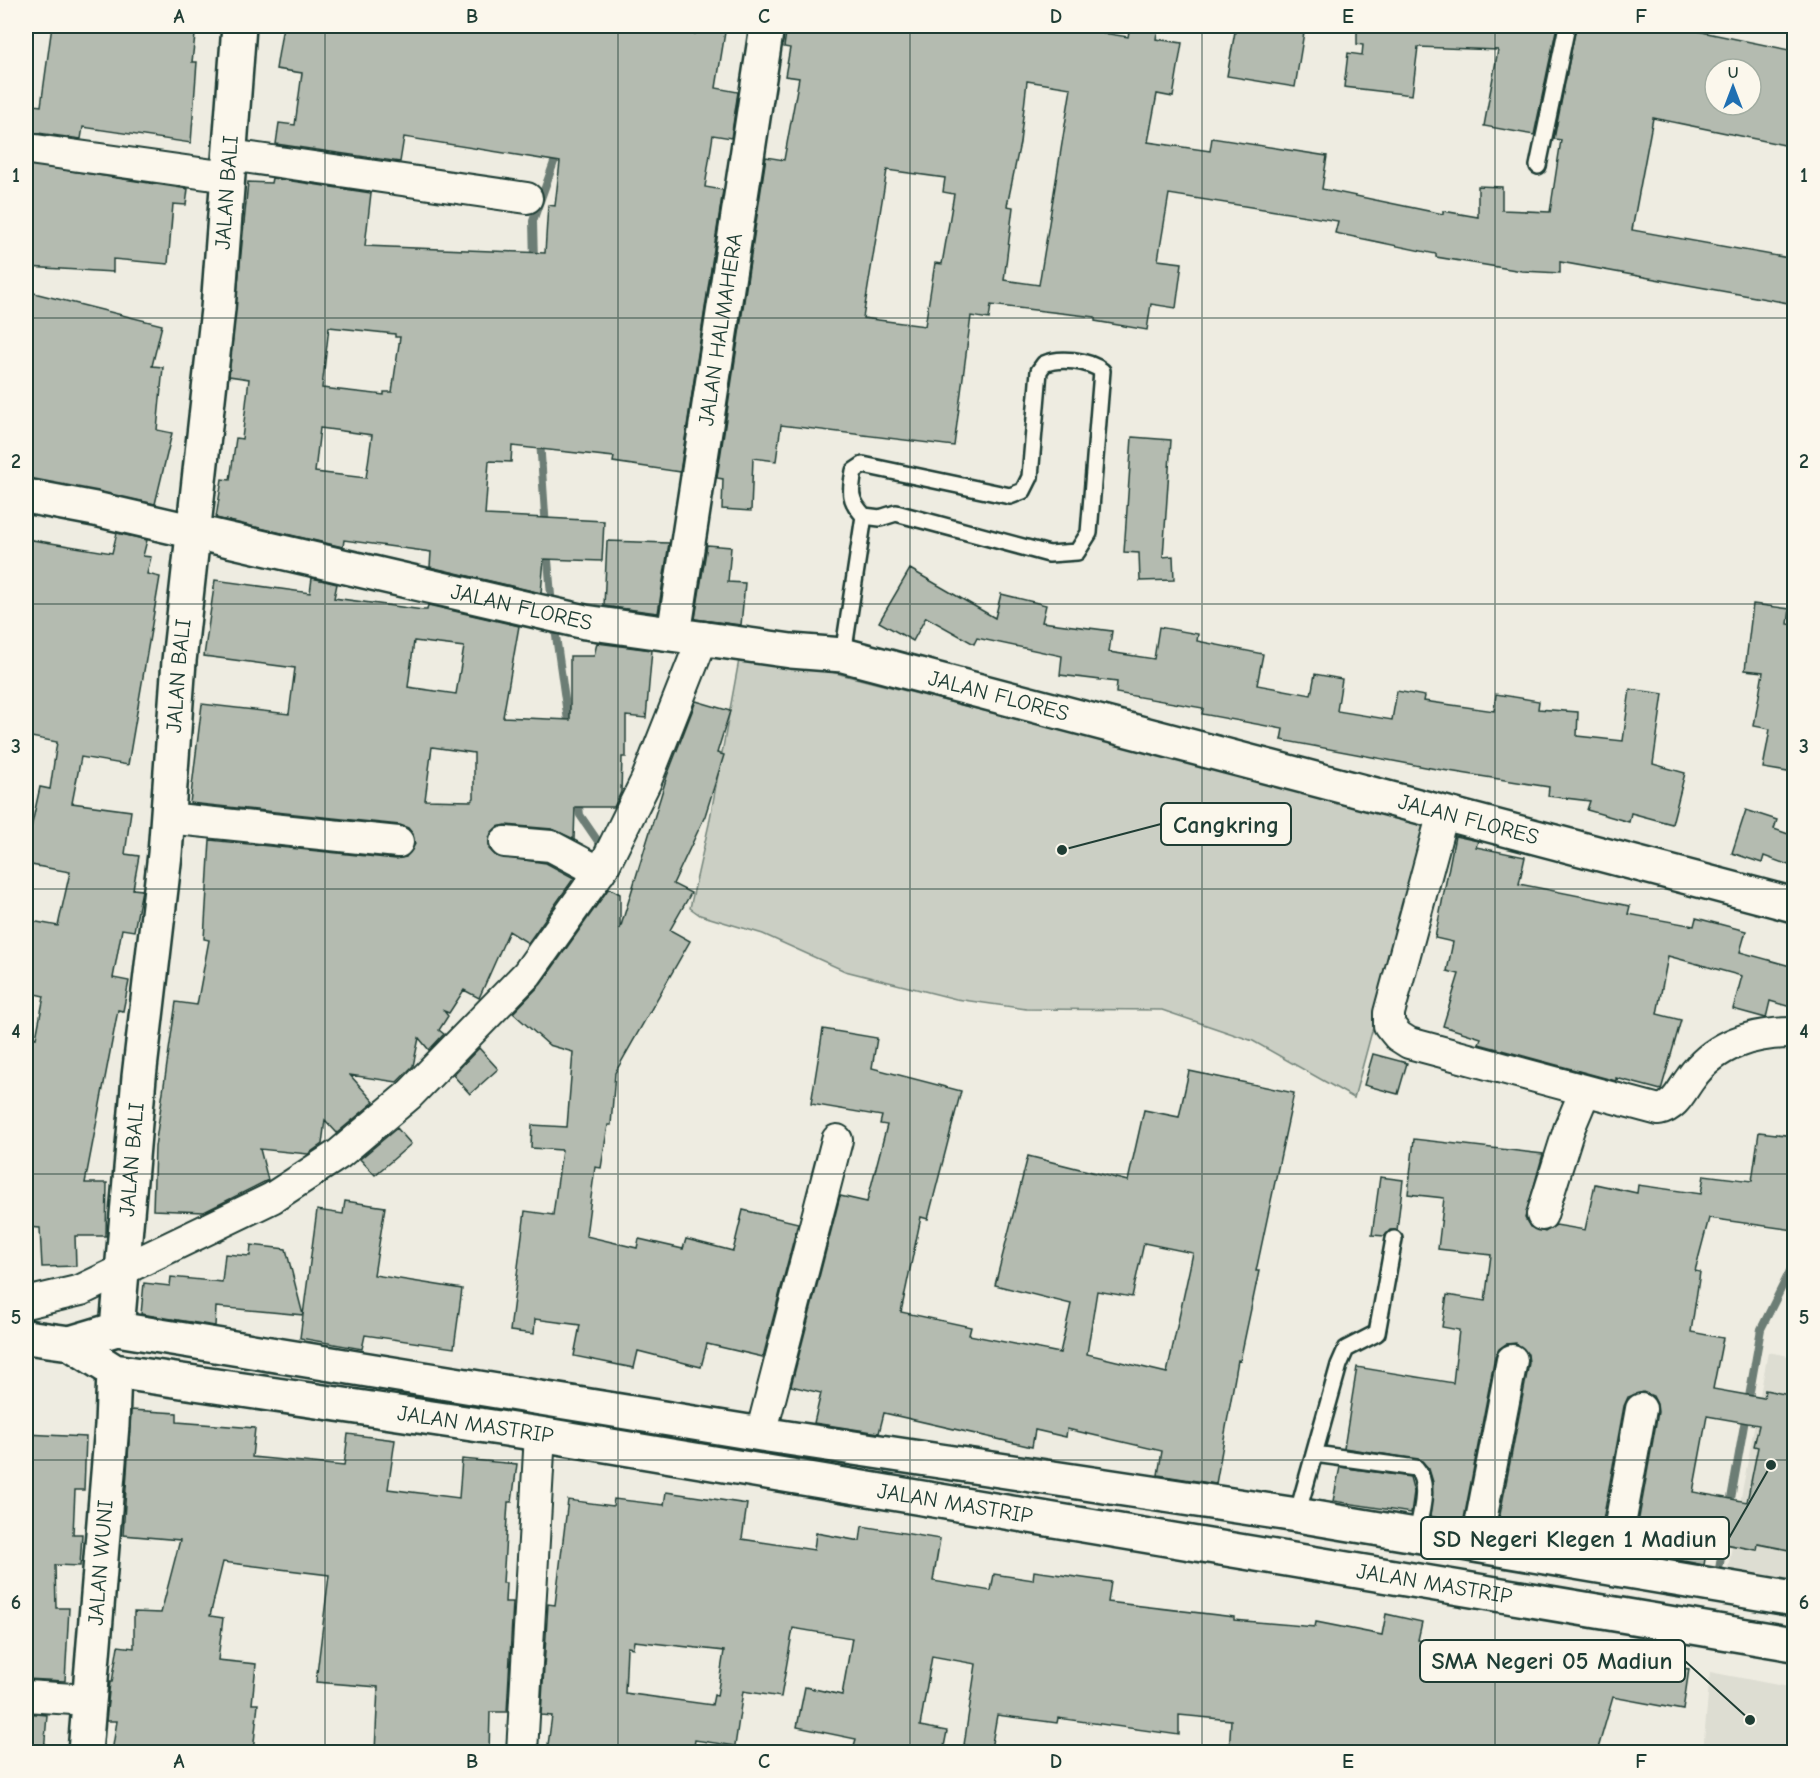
<svg xmlns="http://www.w3.org/2000/svg" width="1820" height="1778" font-family="'Comic Neue',sans-serif">
  <style>
    .built { fill: #ddddd2 }
    .green { fill: #cbcfc4; stroke: #75867c; stroke-width: 1.5 }
    .lines { fill: none; stroke-linecap: round; stroke-linejoin: round }
    .stream { stroke: #6c7d74; stroke-width: 8 }
    .building { fill: #b4bbb0; stroke: #1f3d34; stroke-width: 1.5; fill-rule: evenodd }
    .lane-casing { stroke: #1f3d34; stroke-width: 20 }
    .street-casing { stroke: #1f3d34; stroke-width: 34 }
    .secondary-casing { stroke: #1f3d34; stroke-width: 38 }
    .primary-casing { stroke: #1f3d34; stroke-width: 38 }
    .lane { stroke: #fbf7ec; stroke-width: 15 }
    .street { stroke: #fbf7ec; stroke-width: 30 }
    .secondary { stroke: #fbf7ec; stroke-width: 33 }
    .primary { stroke: #fbf7ec; stroke-width: 33 }
    .grid { fill: none; stroke: #1f3d34; stroke-width: 1.5; stroke-opacity: 0.55 }
    .labels { text-anchor: middle; dominant-baseline: central; stroke-width: 5; stroke-linejoin: round; paint-order: stroke }
    .street-label { font-size: 22px; fill: #1f3d34; stroke: #fbf7ec }
    .leader { fill: none; stroke: #1f3d34; stroke-width: 2 }
    .callout-dot { fill: #1f3d34; stroke: #fbf7ec; stroke-width: 2 }
    .callout { fill: #fbf7ec; stroke: #1f3d34; stroke-width: 2 }
    .callout-label { font-size: 24px; text-anchor: middle; font-weight: bold; fill: #1f3d34 }
    .neatline { fill: none; stroke: #1f3d34; stroke-width: 2 }
    .grid-label { font-size: 20px; text-anchor: middle; font-weight: bold; fill: #1f3d34 }
  </style>
  <rect width="100%" height="100%" fill="#eeece1"/>
  <filter id="ink" filterUnits="userSpaceOnUse"><feTurbulence type="fractalNoise" baseFrequency=".0167" numOctaves="2"/><feDisplacementMap in="SourceGraphic" scale="12" xChannelSelector="R" yChannelSelector="G"/><feConvolveMatrix kernelMatrix="1 2 1 2 8 2 1 2 1" color-interpolation-filters="sRGB"/></filter>
  <g filter="url(#ink)">
    <path class="built" d="M 1768,1352 L 1794,1357 L 1794,1583 L 1727,1573 Z
      M 1710,1672 L 1794,1688 L 1794,1752 L 1703,1752 Z"/>
    <path class="green" d="M 741,649 L 1428,824 L 1354,1098 L 1253,1041 L 1162,1010 L 1026,1009 L 956,999 L 845,971 L 763,934 L 700,915 L 690,908 L 709,824 Z"/>
    <g class="lines">
      <path class="stream" d="M 534,262 L 533,221 L 558,151
        M 540,440 L 546,529
        M 547,548 L 552,607
        M 554,622 L 569,728
        M 578,798 L 580,815 L 604,850
        M 1729,1510 L 1761,1329 L 1794,1263
        M 1719,1569 L 1725,1534"/>
    </g>
    <path class="building" d="M 52,26 L 196,26 L 192,62 L 197,62 L 191,143 L 83,127 L 81,139 L 38,133 L 26,137 L 26,104 L 41,106 Z
      M 283,26 L 485,26 L 518,29 L 518,26 L 637,26 L 695,34 L 697,26 L 726,26 L 716,88 L 738,92 L 731,138 L 713,135 L 705,187 L 723,190 L 680,472 L 613,462 L 614,457 L 512,446 L 511,462 L 489,461 L 485,515 L 604,521 L 602,561 L 544,559 L 541,593 L 430,567 L 431,552 L 344,540 L 343,547 L 216,518 L 222,479 L 230,480 L 236,438 L 242,439 L 249,379 L 229,376 L 248,182 L 271,183 L 272,178 L 371,193 L 365,246 L 545,253 L 548,205 L 555,206 L 560,162 L 404,137 L 400,162 L 276,144 L 279,123 L 295,125 L 302,73 L 276,69 ZM 329,327 L 395,334 L 395,337 L 400,337 L 392,392 L 384,392 L 384,395 L 322,388 ZM 320,428 L 372,435 L 366,478 L 315,472 Z
      M 787,26 L 1058,26 L 1128,37 L 1130,26 L 1158,26 L 1156,39 L 1182,43 L 1173,97 L 1157,94 L 1148,142 L 1210,151 L 1212,138 L 1327,156 L 1322,189 L 1443,214 L 1443,211 L 1478,217 L 1478,186 L 1502,187 L 1502,210 L 1550,212 L 1561,140 L 1554,139 L 1576,26 L 1673,26 L 1794,51 L 1794,147 L 1653,118 L 1632,230 L 1794,259 L 1794,304 L 1560,262 L 1560,273 L 1522,271 L 1436,257 L 1436,254 L 1335,233 L 1338,221 L 1169,194 L 1158,260 L 1182,263 L 1176,308 L 1151,304 L 1147,330 L 1095,321 L 1095,317 L 991,305 L 989,319 L 971,316 L 954,446 L 781,425 L 776,461 L 753,458 L 751,511 L 722,509 L 723,479 L 717,478 L 766,157 L 784,160 L 799,78 L 785,76 L 790,48 L 784,47 ZM 1715,69 L 1751,69 L 1751,105 L 1715,105 ZM 1027,81 L 1071,88 L 1039,285 L 1004,280 L 1013,207 L 1007,206 L 1020,143 ZM 887,170 L 945,178 L 943,192 L 954,194 L 942,264 L 935,263 L 925,326 L 863,318 Z
      M 1236,26 L 1305,26 L 1295,87 L 1227,76 Z
      M 1357,26 L 1557,26 L 1534,135 L 1484,126 L 1498,50 L 1418,47 L 1412,95 L 1344,87 L 1348,53 L 1362,55 L 1363,45 L 1357,44 Z
      M 26,164 L 188,189 L 186,205 L 173,204 L 168,264 L 113,259 L 113,272 L 27,267 L 31,241 L 26,240 Z
      M 26,291 L 162,325 L 152,366 L 163,367 L 157,430 L 172,433 L 155,504 L 26,478 Z
      M 1132,437 L 1171,440 L 1163,557 L 1173,556 L 1174,580 L 1140,581 L 1139,553 L 1124,552 Z
      M 117,533 L 147,540 L 143,556 L 151,557 L 147,574 L 160,577 L 128,765 L 81,757 L 72,803 L 131,811 L 125,854 L 139,856 L 133,889 L 142,890 L 134,931 L 122,929 L 113,978 L 129,981 L 123,1011 L 118,1010 L 85,1183 L 107,1183 L 106,1236 L 75,1236 L 76,1266 L 42,1267 L 40,1228 L 26,1227 L 26,1036 L 36,1038 L 44,996 L 26,992 L 26,920 L 58,926 L 70,872 L 26,864 L 26,832 L 30,833 L 40,787 L 50,789 L 57,742 L 26,736 L 26,636 L 30,608 L 30,598 L 26,597 L 26,539 L 112,553 Z
      M 607,541 L 669,543 L 658,613 L 604,606 Z
      M 707,545 L 731,547 L 728,582 L 745,583 L 741,625 L 695,619 Z
      M 910,569 L 995,618 L 1001,594 L 1046,605 L 1042,622 L 1112,631 L 1109,652 L 1154,659 L 1159,627 L 1198,634 L 1197,641 L 1263,654 L 1257,685 L 1311,695 L 1315,674 L 1342,679 L 1337,711 L 1392,720 L 1397,691 L 1425,696 L 1424,701 L 1494,711 L 1496,694 L 1539,701 L 1538,709 L 1578,712 L 1577,736 L 1623,741 L 1630,689 L 1663,694 L 1653,764 L 1685,773 L 1672,824 L 1631,813 L 1629,822 L 1587,810 L 1590,801 L 1548,796 L 1549,787 L 1436,769 L 1281,740 L 1283,729 L 1202,714 L 1203,708 L 1116,693 L 1117,682 L 1060,675 L 1062,656 L 977,638 L 974,644 L 926,617 L 913,641 L 879,622 Z
      M 312,578 L 337,584 L 334,598 L 423,610 L 427,610 L 428,605 L 519,626 L 503,717 L 570,720 L 570,656 L 594,656 L 597,643 L 652,650 L 646,718 L 626,716 L 626,757 L 622,757 L 621,792 L 614,807 L 575,807 L 574,839 L 552,829 L 506,825 L 497,827 L 491,833 L 489,849 L 496,856 L 546,863 L 574,878 L 528,943 L 509,931 L 479,998 L 464,990 L 449,1013 L 444,1011 L 448,1016 L 439,1030 L 444,1034 L 429,1050 L 419,1038 L 413,1066 L 397,1082 L 350,1075 L 374,1102 L 337,1133 L 325,1120 L 322,1144 L 308,1154 L 260,1149 L 268,1180 L 204,1212 L 153,1210 L 155,1147 L 176,1002 L 197,1005 L 209,940 L 204,939 L 210,840 L 396,859 L 406,857 L 415,844 L 413,834 L 408,828 L 400,825 L 190,803 L 202,704 L 289,714 L 295,668 L 204,656 L 215,580 L 310,593 ZM 414,641 L 464,647 L 456,694 L 408,687 ZM 432,747 L 474,753 L 474,798 L 471,801 L 425,800 Z
      M 1753,604 L 1790,609 L 1788,624 L 1794,625 L 1794,773 L 1763,768 L 1770,729 L 1754,726 L 1763,672 L 1745,670 Z
      M 696,701 L 730,711 L 717,753 L 724,755 L 705,816 L 673,884 L 691,893 L 670,930 L 690,941 L 615,1073 L 611,1125 L 608,1125 L 601,1168 L 595,1167 L 586,1236 L 637,1248 L 639,1239 L 683,1249 L 686,1239 L 733,1251 L 743,1210 L 798,1223 L 763,1357 L 707,1344 L 701,1367 L 638,1351 L 634,1368 L 574,1356 L 580,1325 L 535,1319 L 534,1334 L 510,1331 L 525,1211 L 553,1215 L 562,1150 L 531,1148 L 532,1125 L 567,1127 L 573,1052 L 549,1045 L 513,1013 L 541,984 L 609,888 L 620,894 L 620,929 L 667,776 Z
      M 1746,810 L 1777,820 L 1774,829 L 1794,836 L 1794,867 L 1764,856 L 1762,863 L 1732,853 Z
      M 1455,836 L 1478,841 L 1476,847 L 1525,857 L 1519,884 L 1630,906 L 1628,914 L 1694,926 L 1696,918 L 1746,931 L 1740,952 L 1794,967 L 1794,1008 L 1770,1001 L 1766,1018 L 1733,1009 L 1742,976 L 1668,956 L 1657,1014 L 1681,1020 L 1661,1090 L 1616,1078 L 1616,1081 L 1479,1044 L 1481,1038 L 1443,1026 L 1459,974 L 1447,971 L 1453,942 L 1435,938 Z
      M 823,1029 L 877,1038 L 872,1068 L 961,1091 L 928,1219 L 921,1217 L 901,1312 L 971,1327 L 969,1335 L 1060,1353 L 1071,1304 L 995,1285 L 1028,1156 L 1128,1181 L 1144,1110 L 1179,1117 L 1189,1071 L 1294,1093 L 1256,1271 L 1259,1271 L 1240,1361 L 1238,1360 L 1216,1484 L 1158,1475 L 1162,1451 L 1067,1429 L 1066,1437 L 1035,1430 L 1032,1447 L 884,1413 L 879,1433 L 814,1423 L 821,1393 L 791,1386 L 840,1196 L 867,1202 L 887,1125 L 880,1124 L 882,1116 L 811,1104 ZM 1144,1243 L 1193,1253 L 1167,1373 L 1087,1354 L 1097,1291 L 1132,1297 Z
      M 479,1048 L 498,1069 L 470,1094 L 453,1075 Z
      M 1373,1054 L 1407,1063 L 1398,1094 L 1364,1085 Z
      M 397,1128 L 411,1144 L 375,1175 L 360,1159 Z
      M 1759,1132 L 1794,1136 L 1794,1230 L 1709,1218 L 1695,1271 L 1700,1272 L 1691,1332 L 1723,1338 L 1713,1389 L 1764,1398 L 1765,1390 L 1794,1396 L 1794,1551 L 1758,1544 L 1757,1550 L 1708,1541 L 1704,1565 L 1633,1551 L 1658,1412 L 1657,1404 L 1653,1396 L 1643,1392 L 1628,1397 L 1624,1406 L 1599,1542 L 1532,1532 L 1532,1535 L 1527,1535 L 1497,1530 L 1529,1363 L 1528,1354 L 1516,1343 L 1506,1344 L 1499,1349 L 1495,1357 L 1463,1524 L 1430,1516 L 1433,1482 L 1429,1469 L 1421,1460 L 1344,1448 L 1357,1367 L 1453,1383 L 1459,1330 L 1442,1327 L 1447,1295 L 1485,1301 L 1491,1255 L 1438,1249 L 1444,1198 L 1408,1194 L 1414,1139 L 1543,1154 L 1525,1218 L 1530,1227 L 1545,1232 L 1556,1225 L 1585,1230 L 1595,1184 L 1637,1193 L 1638,1185 L 1701,1194 L 1704,1175 L 1752,1181 ZM 1707,1416 L 1759,1425 L 1754,1446 L 1758,1447 L 1747,1502 L 1693,1492 Z
      M 1380,1177 L 1403,1180 L 1397,1230 L 1390,1230 L 1385,1236 L 1372,1235 Z
      M 345,1201 L 385,1207 L 374,1275 L 462,1289 L 454,1348 L 365,1335 L 362,1349 L 300,1338 L 303,1315 L 216,1307 L 215,1326 L 141,1314 L 144,1283 L 170,1286 L 171,1277 L 222,1282 L 225,1254 L 250,1256 L 251,1245 L 286,1249 L 303,1315 L 317,1210 L 343,1214 Z
      M 131,1410 L 177,1413 L 177,1422 L 255,1428 L 252,1457 L 344,1466 L 348,1434 L 395,1440 L 388,1489 L 459,1498 L 462,1459 L 517,1464 L 512,1502 L 508,1502 L 503,1583 L 506,1583 L 505,1602 L 513,1602 L 507,1712 L 490,1712 L 489,1752 L 375,1752 L 378,1687 L 316,1682 L 329,1575 L 223,1562 L 210,1616 L 223,1618 L 218,1660 L 256,1664 L 252,1704 L 258,1704 L 253,1752 L 112,1752 L 117,1721 L 106,1721 L 110,1682 L 112,1682 L 118,1646 L 134,1648 L 134,1612 L 161,1613 L 180,1540 L 123,1535 Z
      M 26,1434 L 86,1437 L 84,1490 L 75,1490 L 73,1534 L 82,1534 L 80,1566 L 55,1565 L 56,1608 L 69,1608 L 65,1681 L 26,1679 L 26,1606 L 28,1607 L 26,1563 Z
      M 1340,1467 L 1410,1477 L 1414,1492 L 1411,1513 L 1333,1501 Z
      M 666,1492 L 747,1504 L 742,1539 L 814,1550 L 816,1533 L 860,1541 L 862,1526 L 940,1539 L 933,1581 L 991,1591 L 994,1574 L 1033,1580 L 1034,1571 L 1111,1582 L 1108,1602 L 1234,1617 L 1234,1620 L 1315,1627 L 1316,1622 L 1382,1635 L 1386,1614 L 1422,1622 L 1418,1640 L 1501,1663 L 1506,1644 L 1587,1666 L 1593,1643 L 1630,1652 L 1627,1661 L 1689,1669 L 1683,1710 L 1613,1697 L 1597,1752 L 1229,1752 L 1231,1720 L 1179,1715 L 1179,1735 L 1058,1718 L 1057,1723 L 997,1715 L 991,1749 L 964,1745 L 976,1664 L 932,1656 L 920,1726 L 947,1731 L 943,1752 L 865,1752 L 853,1749 L 856,1739 L 797,1727 L 805,1687 L 842,1695 L 852,1638 L 793,1628 L 781,1697 L 743,1691 L 735,1746 L 695,1740 L 693,1752 L 547,1752 L 552,1716 L 541,1715 L 548,1604 L 555,1605 L 568,1500 L 613,1506 L 614,1499 L 664,1505 ZM 634,1641 L 724,1651 L 717,1696 L 714,1695 L 712,1705 L 625,1693 L 627,1647 L 633,1648 Z
      M 26,1713 L 47,1715 L 44,1752 L 26,1752 Z"/>
    <g class="lines">
      <defs>
        <path id="lane" d="M 1538,166 L 1567,26
          M 843,655 L 864,516 L 880,518 L 896,513 L 1049,554 L 1077,552 L 1089,533 L 1102,371 C 1089,360 1059,357 1044,364 L 1039,371 L 1030,477 L 1023,491 L 1010,496 L 863,465 L 854,471 C 850,492 849,500 864,516
          M 1315,1454 L 1416,1468 C 1431,1484 1420,1517 1416,1536
          M 1297,1515 L 1339,1365 L 1346,1349 L 1377,1333 L 1394,1239"/>
        <path id="street" d="M 36,150 L 228,177
          M 230,155 L 527,198
          M 1443,813 L 1389,1013 L 1389,1025 L 1398,1036 L 1409,1043 L 1659,1110 C 1676,1106 1681,1091 1691,1078 C 1716,1043 1754,1033 1794,1033
          M 167,818 L 398,842
          M 505,842 L 551,846 L 600,872
          M 1542,1215 L 1569,1129 L 1585,1091
          M 26,1303 L 81,1290 L 272,1198 L 339,1154 L 409,1095 L 527,974 L 604,866 L 646,781 L 703,637
          M 761,1434 L 837,1140
          M 1476,1546 L 1512,1360
          M 1612,1569 L 1641,1409
          M 26,1696 L 89,1700
          M 522,1752 L 540,1434"/>
        <g id="secondary">
          <path id="s1" d="M 26,496 L 95,509 L 585,622 L 791,651 L 843,655 L 1794,905"/>
          <path id="s2" d="M 674,634 L 767,26"/>
          <path id="s3" d="M 117,1329 L 139,1077 L 165,854 L 179,661 L 218,309 L 239,26"/>
          <path id="s4" d="M 85,1752 L 112,1425 L 114,1371"/>
        </g>
        <g id="primary">
          <path id="s5" d="M 26,1337 L 70,1343 L 114,1371 L 540,1434 L 1794,1644"/>
          <path d="M 70,1343 L 117,1329 L 761,1434 L 1297,1515 L 1794,1599"/>
        </g>
      </defs>
      <use href="#lane" class="lane-casing"/>
      <use href="#street" class="street-casing"/>
      <use href="#secondary" class="secondary-casing"/>
      <use href="#primary" class="primary-casing"/>
      <use href="#lane" class="lane"/>
      <use href="#street" class="street"/>
      <use href="#secondary" class="secondary"/>
      <use href="#primary" class="primary"/>
    </g>
  </g>
  <path class="grid" d="M 325,26 L 325,1752M 618,26 L 618,1752M 910,26 L 910,1752M 1202,26 L 1202,1752M 1495,26 L 1495,1752M 26,318 L 1794,318M 26,604 L 1794,604M 26,889 L 1794,889M 26,1174 L 1794,1174M 26,1460 L 1794,1460"/>
  <g class="labels">
    <g class="street-label">
      <text stroke="none"><textPath href="#s3" startOffset="1142">JALAN BALI</textPath></text>
      <text stroke="none"><textPath href="#s2" startOffset="308">JALAN HALMAHERA</textPath></text>
      <text stroke="none"><textPath href="#s1" startOffset="508">JALAN FLORES</textPath></text>
      <text stroke="none"><textPath href="#s3" startOffset="656">JALAN BALI</textPath></text>
      <text stroke="none"><textPath href="#s1" startOffset="994">JALAN FLORES</textPath></text>
      <text stroke="none"><textPath href="#s1" startOffset="1480">JALAN FLORES</textPath></text>
      <text stroke="none"><textPath href="#s3" startOffset="170">JALAN BALI</textPath></text>
      <text stroke="none"><textPath href="#s5" startOffset="462">JALAN MASTRIP</textPath></text>
      <text stroke="none"><textPath href="#s5" startOffset="948">JALAN MASTRIP</textPath></text>
      <text stroke="none"><textPath href="#s4" startOffset="190">JALAN WUNI</textPath></text>
      <text stroke="none"><textPath href="#s5" startOffset="1434">JALAN MASTRIP</textPath></text>
    </g>
  </g>
  <path class="leader" d="M1062 850L1161 824M1771 1465L1729 1538M1750 1720L1685 1661"/>
  <g class="callout-dot">
    <circle cx="1062" cy="850" r="6"/>
    <circle cx="1771" cy="1465" r="6"/>
    <circle cx="1750" cy="1720" r="6"/>
  </g>
  <g class="callout">
    <rect x="1161" y="803" width="130" height="42" rx="6"/>
    <rect x="1421" y="1517" width="308" height="42" rx="6"/>
    <rect x="1420" y="1640" width="265" height="42" rx="6"/>
  </g>
  <g class="callout-label">
    <text x="1226" y="833">Cangkring</text>
    <text x="1575" y="1547">SD Negeri Klegen 1 Madiun</text>
    <text x="1552" y="1669">SMA Negeri 05 Madiun</text>
  </g>
  <rect width="1820" height="1778" fill="none" stroke="#fbf7ec" stroke-width="66"/>
  <g transform="translate(1733 87)"><circle r="28" fill="#fbf7ec" stroke="#a3ada2" stroke-width="1.5"/>
  <path d="M0-4.5L10 22L0 15L-10 22Z" fill="#1f6fb2"/>
  <text y="-9" font-size="16" font-weight="bold" text-anchor="middle" fill="#1f3d34">U</text>
  </g>
  <rect x="33" y="33" width="1754" height="1712" class="neatline"/>
  <g class="grid-label">
    <text x="179" y="23">A</text>
    <text x="472" y="23">B</text>
    <text x="764" y="23">C</text>
    <text x="1056" y="23">D</text>
    <text x="1348" y="23">E</text>
    <text x="1641" y="23">F</text>
    <text x="16" y="182">1</text>
    <text x="1804" y="182">1</text>
    <text x="16" y="468">2</text>
    <text x="1804" y="468">2</text>
    <text x="16" y="753">3</text>
    <text x="1804" y="753">3</text>
    <text x="16" y="1038">4</text>
    <text x="1804" y="1038">4</text>
    <text x="16" y="1324">5</text>
    <text x="1804" y="1324">5</text>
    <text x="16" y="1609">6</text>
    <text x="1804" y="1609">6</text>
    <text x="179" y="1768">A</text>
    <text x="472" y="1768">B</text>
    <text x="764" y="1768">C</text>
    <text x="1056" y="1768">D</text>
    <text x="1348" y="1768">E</text>
    <text x="1641" y="1768">F</text>
  </g>
</svg>
